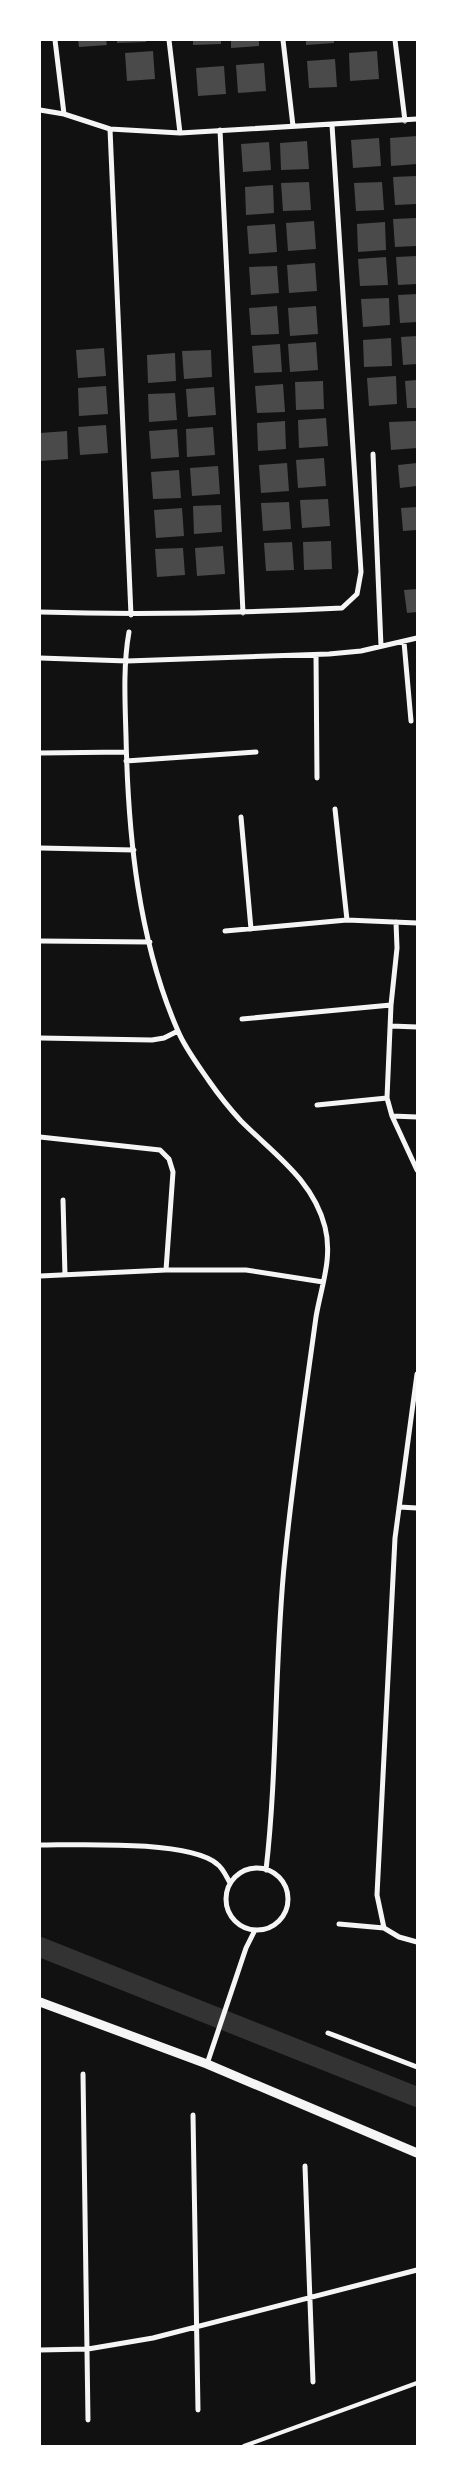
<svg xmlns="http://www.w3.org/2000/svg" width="457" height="2486" font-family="'IBM Plex Serif',serif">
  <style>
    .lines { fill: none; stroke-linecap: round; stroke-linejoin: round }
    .canal { stroke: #333; stroke-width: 20 }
    .building { fill: #4a4a4a }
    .service { stroke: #f5f5f5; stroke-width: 4 }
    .minor { stroke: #f5f5f5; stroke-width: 5 }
    .tertiary { stroke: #f5f5f5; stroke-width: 9 }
  </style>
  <rect width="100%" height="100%" fill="#111"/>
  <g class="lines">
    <path class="canal" d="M 40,1947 L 417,2097"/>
  </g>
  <path class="building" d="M 78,40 L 106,40 L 107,45 L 79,47 Z
    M 117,40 L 146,40 L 146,42 L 117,43 Z
    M 193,40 L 221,40 L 221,44 L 193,45 Z
    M 231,40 L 259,40 L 259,46 L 231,48 Z
    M 306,40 L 334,40 L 334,43 L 306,45 Z
    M 153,51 L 155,79 L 127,81 L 125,53 Z
    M 377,51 L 379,79 L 350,81 L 349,53 Z
    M 335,59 L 337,87 L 309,88 L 307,61 Z
    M 264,63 L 266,91 L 238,93 L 236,65 Z
    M 224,66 L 226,94 L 198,96 L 196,68 Z
    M 417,136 L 417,164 L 391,166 L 390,138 Z
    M 379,138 L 381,166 L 353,168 L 351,140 Z
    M 307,141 L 309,169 L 281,170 L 280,143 Z
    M 269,142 L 271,170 L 243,172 L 241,144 Z
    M 417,176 L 417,204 L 395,205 L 393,177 Z
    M 309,182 L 311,210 L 283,211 L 281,183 Z
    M 382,182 L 384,210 L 356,211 L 354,183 Z
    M 273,185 L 274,213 L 246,215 L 245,187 Z
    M 417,218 L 417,246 L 395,247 L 393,219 Z
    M 314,221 L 316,249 L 288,251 L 286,223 Z
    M 385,222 L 386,250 L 358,252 L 357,224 Z
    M 275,224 L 277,252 L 249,254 L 247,226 Z
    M 417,256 L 417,284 L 398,285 L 396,257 Z
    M 386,257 L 388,285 L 360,286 L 358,259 Z
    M 315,263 L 317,291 L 289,293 L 287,265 Z
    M 277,266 L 279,293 L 251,295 L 249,267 Z
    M 417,294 L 417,322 L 400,323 L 398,295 Z
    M 389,298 L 390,325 L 363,327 L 361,299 Z
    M 277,306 L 279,334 L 251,335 L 249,308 Z
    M 316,306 L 318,334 L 290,336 L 288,308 Z
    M 417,336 L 417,364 L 403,365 L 401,337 Z
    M 391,338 L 392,366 L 364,367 L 363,340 Z
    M 316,342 L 318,370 L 290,372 L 288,344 Z
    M 280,344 L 282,372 L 254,373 L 252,346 Z
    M 104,348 L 106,376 L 78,378 L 76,350 Z
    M 211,350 L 212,377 L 184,379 L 182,351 Z
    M 175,353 L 176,381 L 148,383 L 147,355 Z
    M 396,376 L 397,404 L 369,406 L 367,378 Z
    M 417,380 L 417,408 L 407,408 L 405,381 Z
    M 323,381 L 324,409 L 296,410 L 295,382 Z
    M 283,384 L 285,412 L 257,413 L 255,386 Z
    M 106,386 L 108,414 L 79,416 L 78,388 Z
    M 214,387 L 216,415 L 188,417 L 186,389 Z
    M 175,393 L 177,420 L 149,422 L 148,394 Z
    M 326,418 L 328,446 L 299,448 L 298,420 Z
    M 285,421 L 286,449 L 258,451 L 257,423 Z
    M 417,421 L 417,448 L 391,450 L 389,422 Z
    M 106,425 L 108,453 L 80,455 L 78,427 Z
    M 213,427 L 215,455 L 187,457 L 186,429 Z
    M 177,429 L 179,457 L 151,459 L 149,431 Z
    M 67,431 L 68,459 L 40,461 L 40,433 Z
    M 324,458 L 326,486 L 298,488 L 296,460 Z
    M 287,463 L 289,491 L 261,493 L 259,465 Z
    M 417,463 L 417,486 L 400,488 L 398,465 Z
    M 218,466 L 220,494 L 192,496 L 190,468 Z
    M 179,470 L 181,498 L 153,499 L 151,472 Z
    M 328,499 L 330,526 L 302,528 L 300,500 Z
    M 289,502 L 291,529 L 263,531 L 261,503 Z
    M 221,505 L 222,532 L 194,534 L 193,506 Z
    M 417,507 L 417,530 L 403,531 L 401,508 Z
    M 182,508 L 184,536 L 156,538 L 154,510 Z
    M 331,541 L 332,569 L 304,570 L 303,542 Z
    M 292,542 L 294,570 L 266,571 L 264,543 Z
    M 223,546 L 225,574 L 197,576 L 195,548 Z
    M 183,548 L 185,575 L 157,577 L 155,549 Z
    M 417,589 L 417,612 L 407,613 L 404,590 Z"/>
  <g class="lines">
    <path class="service" d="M 244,2446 L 417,2383"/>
    <path class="minor" d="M 55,40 L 64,114
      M 169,40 L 180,133
      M 283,40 L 293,126
      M 395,40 L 405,121
      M 40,110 L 64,114 L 110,129 L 180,133 L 417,119
      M 110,129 L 131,615
      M 220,130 L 243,613
      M 373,454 L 381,646
      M 40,612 C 141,615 241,613 342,608 L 357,594 L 361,572 L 332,125
      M 129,632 C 123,665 125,702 126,736 C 128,834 138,940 178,1031 C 185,1048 198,1065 209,1081 C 218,1094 230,1109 241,1121 C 274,1154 313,1180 325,1227 C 333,1258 321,1287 316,1317 C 305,1397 293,1477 285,1557 C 274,1661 278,1766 266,1870
      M 404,642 L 411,721
      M 316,655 L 317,778
      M 40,658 L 127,661 L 329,654 L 361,651 L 417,638
      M 40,753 L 126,752
      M 126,761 L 256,752
      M 335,809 L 347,920
      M 241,817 L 251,929
      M 40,848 L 134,850
      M 396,922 L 397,948 L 391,1005 L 387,1098 L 392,1116 L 417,1170
      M 225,931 L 347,920 L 417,923
      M 40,941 L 150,942
      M 242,1019 L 391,1005
      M 391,1026 L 417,1027
      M 40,1038 L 152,1040 L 164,1038 L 178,1031
      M 317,1105 L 387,1098
      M 392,1116 L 417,1117
      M 40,1137 L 160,1150 L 169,1159 L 173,1172 L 166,1270
      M 63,1200 L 65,1275
      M 40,1276 L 166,1270 L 246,1270 L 323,1282
      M 417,1374 L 395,1538 L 377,1895 L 384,1928 L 399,1937 L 417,1942
      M 399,1507 L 417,1508
      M 40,1845 C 78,1845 189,1840 217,1864 C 223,1868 227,1878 230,1883
      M226 1899a31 31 0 1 1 62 0a31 31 0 1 1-62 0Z
      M 339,1924 L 384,1928
      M 328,2033 L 417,2067
      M 207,2064 L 246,1948 L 255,1930
      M 83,2074 L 88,2420
      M 193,2115 L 198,2410
      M 305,2166 L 313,2382
      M 40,2350 L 88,2349 L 153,2338 L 417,2270"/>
    <path class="tertiary" d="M 40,2002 L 207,2064 L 417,2153"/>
  </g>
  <rect width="457" height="2486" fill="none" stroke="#ffffff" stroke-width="82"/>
</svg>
